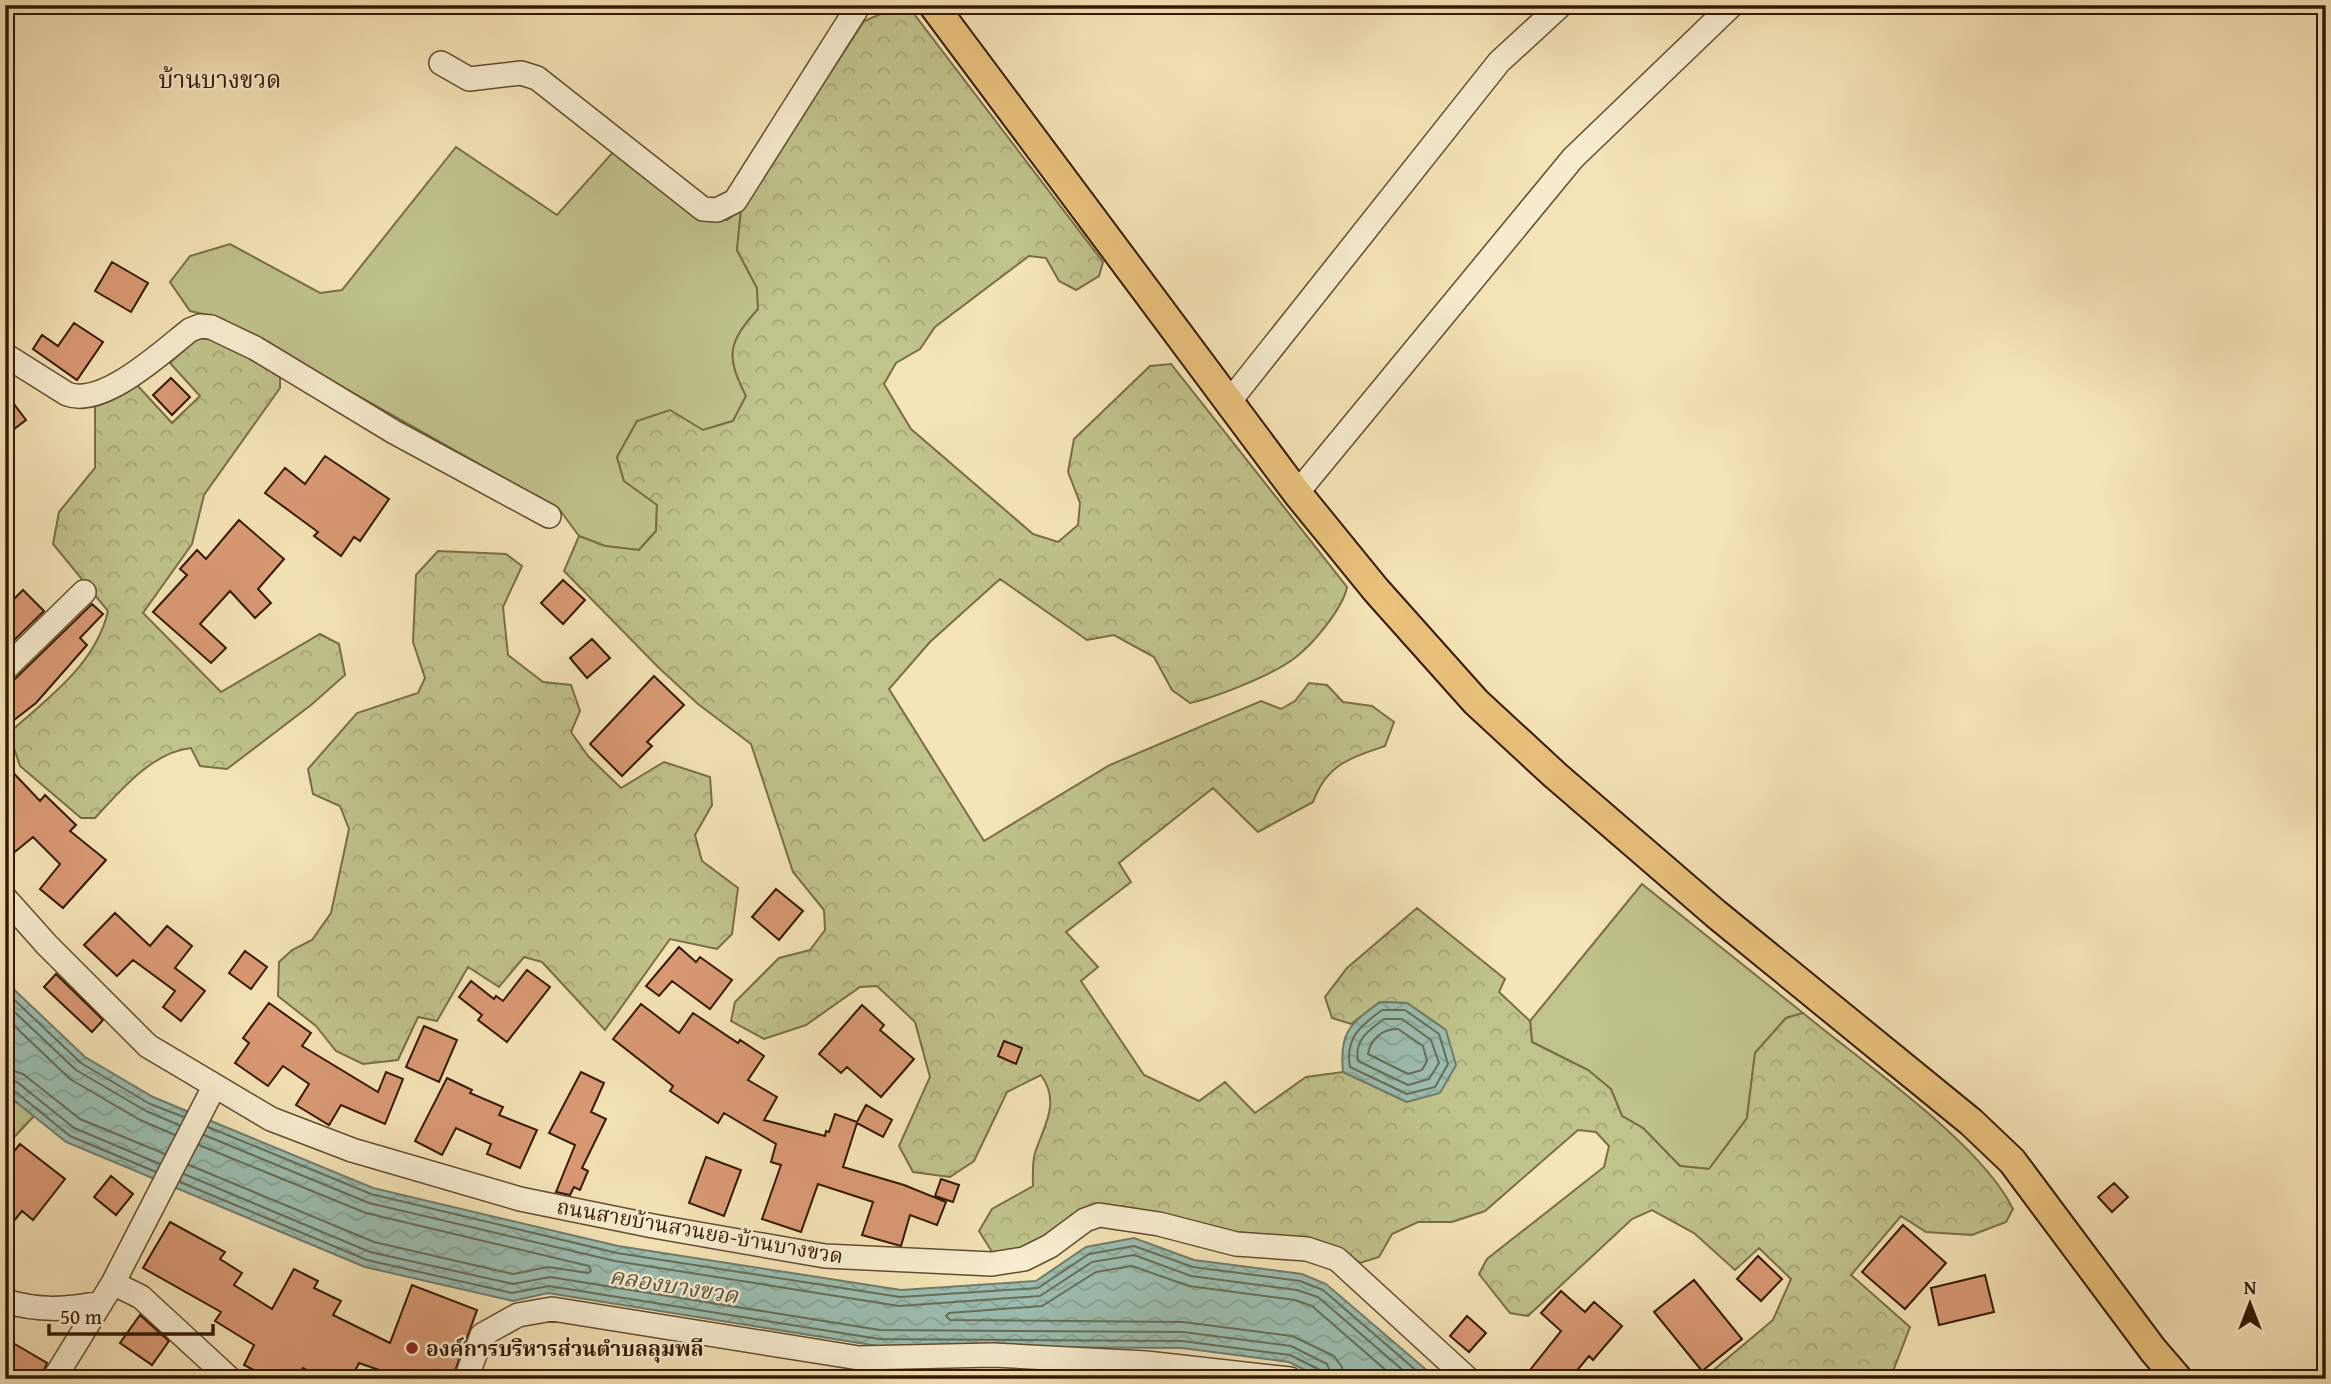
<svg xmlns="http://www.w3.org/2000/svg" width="2331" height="1384" font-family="'Gentium Book Plus','Noto Serif Thai',serif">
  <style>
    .green { fill: #c0c38c; stroke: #7a6e46; stroke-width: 2 }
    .forest { fill: url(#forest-crowns); stroke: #7a6e46; stroke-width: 2 }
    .water { fill: url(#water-waves); stroke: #727c6a; stroke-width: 2 }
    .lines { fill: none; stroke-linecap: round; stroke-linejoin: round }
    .shore { stroke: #686c58; stroke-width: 2 }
    .building { fill: #da9a74; stroke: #341900; stroke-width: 2 }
    .minor-casing { stroke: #644c2e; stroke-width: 26 }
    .major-casing { stroke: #341900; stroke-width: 32 }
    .minor { stroke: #f8edd0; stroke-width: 23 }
    .major { stroke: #eac27c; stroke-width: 28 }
    .poi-dot { fill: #8f2418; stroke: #f8edd0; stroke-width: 2.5 }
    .labels { text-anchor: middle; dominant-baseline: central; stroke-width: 5; stroke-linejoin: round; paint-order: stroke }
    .street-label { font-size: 21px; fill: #341900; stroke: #f8edd0 }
    .poi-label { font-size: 21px; font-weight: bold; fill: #341900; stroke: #f8edd0; text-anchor: start }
    .water-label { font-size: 23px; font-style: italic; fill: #58533e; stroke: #f8edd0 }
    .quarter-label { font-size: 24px; fill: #341900; stroke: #f8edd0 }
  </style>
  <defs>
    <pattern id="forest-crowns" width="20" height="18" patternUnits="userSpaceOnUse" patternTransform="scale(1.75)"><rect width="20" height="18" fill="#c0c38c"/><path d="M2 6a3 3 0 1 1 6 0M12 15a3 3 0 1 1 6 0" fill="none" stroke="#a6a777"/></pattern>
    <pattern id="water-waves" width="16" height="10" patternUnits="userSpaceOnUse" patternTransform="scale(1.75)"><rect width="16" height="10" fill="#9cbeb1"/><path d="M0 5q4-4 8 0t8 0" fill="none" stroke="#87a396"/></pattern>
  </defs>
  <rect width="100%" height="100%" fill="#f5e4b7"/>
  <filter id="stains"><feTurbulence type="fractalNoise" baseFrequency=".00286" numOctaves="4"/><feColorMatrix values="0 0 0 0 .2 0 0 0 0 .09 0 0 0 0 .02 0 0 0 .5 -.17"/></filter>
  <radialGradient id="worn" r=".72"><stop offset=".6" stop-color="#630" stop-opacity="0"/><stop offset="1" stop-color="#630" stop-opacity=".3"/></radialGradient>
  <path class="green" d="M 456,147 L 557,215 L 614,151 L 701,218 L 727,220 L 741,210 L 737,250 L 757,288 L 758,309 C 727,344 726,356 746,396 L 733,421 L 703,430 L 637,421 L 617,457 L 624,481 L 657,504 L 656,531 L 639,550 L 605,546 L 579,536 L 559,509 L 220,318 L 190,311 L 170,282 L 190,256 L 230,244 L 320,293 L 342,290 Z
    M 1642,884 L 1803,1013 L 1786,1018 L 1755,1053 L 1747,1118 L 1709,1169 L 1680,1166 L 1643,1128 L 1622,1116 L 1611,1089 L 1588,1070 L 1532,1042 L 1530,1021 Z"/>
  <path class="forest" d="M 897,7 L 914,14 L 1103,262 L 1099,276 L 1076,290 L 1059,281 L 1046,258 L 1029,256 L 935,327 L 920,349 L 896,363 L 884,384 L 911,429 L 1033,534 L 1058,542 L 1078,525 L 1080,503 L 1068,472 L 1074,439 L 1150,366 L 1171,364 L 1347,587 C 1343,608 1314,643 1296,657 C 1275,674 1217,697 1190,703 L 1172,690 L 1154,657 L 1114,635 L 1087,640 L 1000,579 L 930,642 L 889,689 L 984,841 L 1110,765 L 1261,701 L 1281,709 L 1295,701 L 1309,683 L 1327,685 L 1343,702 L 1372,706 L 1394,722 L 1385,746 C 1350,758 1327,764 1313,802 L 1258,832 L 1213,788 L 1119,863 L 1131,882 L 1066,932 L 1098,967 L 1081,981 L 1144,1075 L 1199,1101 L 1225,1082 L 1255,1113 L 1306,1077 L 1343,1072 L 1407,1102 L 1446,1030 L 1407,1003 L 1380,1002 L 1351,1024 L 1332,1018 L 1325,997 L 1347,968 L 1417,908 L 1505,979 L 1499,992 L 1530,1021 L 1532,1042 L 1588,1070 L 1611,1089 L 1622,1116 L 1643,1128 L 1680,1166 L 1709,1169 L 1747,1118 L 1755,1053 L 1786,1018 L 1803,1013 C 1863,1063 1980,1142 2013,1209 L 2006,1222 L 1972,1235 L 1926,1232 L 1901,1216 L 1851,1275 L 1910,1327 L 1890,1379 L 1711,1379 L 1710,1373 L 1773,1320 L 1791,1279 L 1759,1248 L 1735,1270 L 1694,1233 L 1652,1210 L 1632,1219 L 1528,1316 L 1510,1313 L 1479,1274 L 1487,1259 L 1604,1167 L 1609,1146 L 1596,1132 L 1578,1130 L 1485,1211 L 1452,1222 L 1418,1222 L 1392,1234 L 1379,1257 L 1360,1263 L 1340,1248 L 1307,1239 L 1235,1232 L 1121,1206 L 1094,1207 L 1022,1249 L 992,1252 L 979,1231 L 992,1209 L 1033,1186 C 1033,1175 1032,1163 1035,1153 C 1044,1125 1061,1103 1041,1075 L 1007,1092 L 974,1161 L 950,1177 L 913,1172 L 899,1146 L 930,1077 L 915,1022 L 877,986 L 860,987 L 806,1025 L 764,1039 L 731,1021 L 735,1002 L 779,958 L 810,950 L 825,930 L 824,910 L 793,872 L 751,744 L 698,704 L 658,667 L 564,571 L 579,536 L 605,546 L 639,550 L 656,531 L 657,505 L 624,481 L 617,457 L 637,421 L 670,410 L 703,430 L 733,421 L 746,396 C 726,356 727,344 758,309 L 757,288 L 737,250 L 741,210 L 864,21 Z
    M 215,338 L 280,377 L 280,388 L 204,495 L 192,544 L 143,613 L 221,692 L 320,634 L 339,644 L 345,675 L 311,705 L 227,769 L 200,766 L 191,748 C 152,752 120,791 95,818 L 81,818 L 20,766 L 9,733 C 48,698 96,664 108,611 L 53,544 L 59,512 L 95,468 L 95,404 L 137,385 L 172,423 L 200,396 L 170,363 L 194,339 Z
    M 438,551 L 506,554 L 522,566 L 503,607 L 508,655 L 543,682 L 571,685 L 580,711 L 571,732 L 588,756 L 621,788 L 664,762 L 710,777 L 712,805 L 695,835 L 702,861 L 738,888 L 732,934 L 717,949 L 670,939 L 605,1030 L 542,962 L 524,957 L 499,987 L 468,967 L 437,1021 L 418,1017 L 398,1060 L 363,1064 L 336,1051 L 316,1026 L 278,996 L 279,962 L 292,950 L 312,940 L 331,913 L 349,829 L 340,806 L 313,794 L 308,769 L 357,713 L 418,693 L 425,678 L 413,642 L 416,575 Z
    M 5,1093 L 34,1116 L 5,1147 Z"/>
  <path class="water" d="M 5,981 L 85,1057 L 153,1097 L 373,1188 L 618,1246 L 901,1290 L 1036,1281 L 1086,1247 L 1134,1238 L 1194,1260 L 1302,1274 L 1326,1284 L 1437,1379 L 1323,1379 L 1289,1362 L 1182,1348 L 878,1346 L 548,1293 L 513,1301 L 365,1267 L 66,1142 L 5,1093 Z
    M 1380,1002 L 1407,1003 L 1446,1030 L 1456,1065 L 1440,1093 L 1407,1102 L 1343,1072 C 1339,1032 1350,1024 1380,1002 Z"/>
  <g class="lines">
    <path class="shore" d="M 5,991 L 81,1063 L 150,1104 L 184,1117
      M 5,1003 L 76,1070 L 146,1111 L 179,1125
      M 1382,1010 L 1405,1010 L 1439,1034 L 1448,1064 L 1435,1087 L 1407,1094 L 1350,1067 C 1345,1038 1360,1026 1382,1010 Z
      M 5,1017 L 70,1079 L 140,1120 L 175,1135
      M 1384,1019 L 1402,1019 L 1431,1040 L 1439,1063 L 1429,1079 L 1408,1085 L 1358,1061 C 1354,1040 1369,1030 1384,1019 Z
      M 1398,1029 L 1423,1046 L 1427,1061 L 1422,1070 L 1408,1074 L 1368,1054 C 1370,1040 1383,1028 1398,1029 Z
      M 5,1068 L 23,1074 L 80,1119 L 165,1154
      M 5,1079 L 17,1082 L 74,1128 L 160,1164
      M 5,1088 L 12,1089 L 70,1136 L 156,1172
      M 208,1127 L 371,1194 L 617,1253 L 900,1297 L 1038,1288 L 1089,1254 L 1134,1246 L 1193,1267 L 1300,1281 L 1323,1290 L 1426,1379
      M 204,1135 L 369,1203 L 615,1261 L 899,1306 L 1040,1296 L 1092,1262 L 1134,1255 L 1191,1276 L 1297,1290 L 1318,1297 L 1413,1379
      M 189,1165 L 374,1242 L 513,1274 L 548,1267 L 588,1273 L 591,1271 L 589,1266 L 366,1213 L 199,1145
      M 184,1174 L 370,1252 L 513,1284 L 550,1277 L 880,1330 L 1183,1332 L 1291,1346 L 1327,1364 L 1333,1379
      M 180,1182 L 367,1260 L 512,1293 L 549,1286 L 879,1339 L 1182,1341 L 1290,1355 L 1320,1370 L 1324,1379
      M 1343,1379 L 1342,1367 L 1334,1356 L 1292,1336 L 1183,1322 L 950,1320 L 946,1316 L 949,1313 L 1042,1306 L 1096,1272 L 1132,1266 L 1189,1286 L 1295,1300 L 1312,1306 L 1396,1379"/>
  </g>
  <path class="building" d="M 112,262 L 148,283 L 131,312 L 95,291 Z
    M 74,323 L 103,342 L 77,380 L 33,349 L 42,335 L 58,346 Z
    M 171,378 L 190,397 L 172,415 L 153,395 Z
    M 5,392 L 26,420 L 5,436 Z
    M 325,456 L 389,499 L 360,541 L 354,537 L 341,556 L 314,536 L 318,532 L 265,493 L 285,468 L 305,484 Z
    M 239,520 L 284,559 L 258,589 L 271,603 L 255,618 L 230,591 L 200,624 L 226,648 L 211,663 L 153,612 L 187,575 L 180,569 L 197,550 L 206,559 Z
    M 563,580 L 585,600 L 563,624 L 541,603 Z
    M 23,590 L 44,611 L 5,649 L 5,608 Z
    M 92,604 L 103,614 L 80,638 L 87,645 L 36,703 L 5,727 L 5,683 L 15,679 Z
    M 592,639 L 610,658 L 587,678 L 570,658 Z
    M 654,676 L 684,705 L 647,742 L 652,746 L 622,776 L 590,744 Z
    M 5,764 L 40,801 L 45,795 L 76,825 L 70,831 L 106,860 L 63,908 L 40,889 L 60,864 L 33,837 L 5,860 Z
    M 776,889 L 803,911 L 779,940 L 752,917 Z
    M 115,913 L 150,946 L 167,926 L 192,946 L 175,968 L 205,991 L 181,1021 L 163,1007 L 175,991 L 133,960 L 117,976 L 84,945 Z
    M 679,947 L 696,962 L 700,957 L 732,980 L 710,1009 L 672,981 L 659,996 L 646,986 Z
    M 245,951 L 267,967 L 251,989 L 229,973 Z
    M 527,970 L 550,987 L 507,1042 L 478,1020 L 482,1015 L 459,997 L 471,981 L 494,999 L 496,996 L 503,1001 Z
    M 56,974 L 103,1020 L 92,1032 L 44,987 Z
    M 269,1003 L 311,1033 L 302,1046 L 378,1092 L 386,1072 L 403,1079 L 385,1124 L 341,1105 L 329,1125 L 296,1105 L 309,1084 L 283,1066 L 268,1086 L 235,1063 L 249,1043 L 243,1038 Z
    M 641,1004 L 679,1033 L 693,1013 L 738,1043 L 740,1040 L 764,1056 L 748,1080 L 777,1097 L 764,1120 L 825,1136 L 826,1131 L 829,1132 L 835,1114 L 857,1122 L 866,1105 L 892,1120 L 883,1137 L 857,1123 L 843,1167 L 904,1185 L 946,1202 L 937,1225 L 910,1215 L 901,1246 L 862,1235 L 873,1202 L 818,1184 L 801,1232 L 762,1219 L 781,1165 L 771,1162 L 776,1144 L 724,1113 L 718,1123 L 670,1091 L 673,1086 L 613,1039 Z
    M 862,1005 L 884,1025 L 880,1030 L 914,1059 L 881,1097 L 847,1067 L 841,1073 L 819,1054 Z
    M 424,1026 L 457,1040 L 439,1082 L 406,1067 Z
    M 1004,1041 L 1022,1048 L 1016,1064 L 998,1056 Z
    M 581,1072 L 604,1083 L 591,1112 L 606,1119 L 582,1168 L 588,1171 L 580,1190 L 574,1187 L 570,1195 L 556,1192 L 575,1145 L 549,1133 Z
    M 447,1078 L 472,1090 L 470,1093 L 503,1107 L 499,1115 L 537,1130 L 520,1168 L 487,1154 L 491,1144 L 456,1128 L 442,1155 L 415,1141 Z
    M 20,1144 L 65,1179 L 33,1220 L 22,1211 L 5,1232 L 5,1162 Z
    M 706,1157 L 741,1170 L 724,1216 L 689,1203 Z
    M 111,1176 L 133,1194 L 116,1215 L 94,1197 Z
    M 941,1179 L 959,1185 L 953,1202 L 935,1196 Z
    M 2114,1183 L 2128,1197 L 2112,1212 L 2098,1197 Z
    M 170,1222 L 225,1252 L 220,1259 L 242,1273 L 234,1285 L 272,1309 L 294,1269 L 318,1281 L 314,1288 L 341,1301 L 333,1315 L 390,1343 L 412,1285 L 477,1310 L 452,1379 L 405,1379 L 359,1363 L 351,1379 L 324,1379 L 303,1368 L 297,1379 L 271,1379 L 244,1365 L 254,1345 L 215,1321 L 221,1312 L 143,1268 Z
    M 1903,1225 L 1946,1263 L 1905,1309 L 1862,1272 Z
    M 1758,1256 L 1782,1279 L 1761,1301 L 1737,1279 Z
    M 1985,1275 L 1994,1312 L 1939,1325 L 1931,1288 Z
    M 1694,1280 L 1742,1339 L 1702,1371 L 1654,1312 Z
    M 1561,1291 L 1585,1312 L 1594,1302 L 1622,1326 L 1593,1360 L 1589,1356 L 1570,1379 L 1541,1379 L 1530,1370 L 1561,1331 L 1541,1313 Z
    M 140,1315 L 169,1341 L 152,1365 L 120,1343 Z
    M 1467,1316 L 1486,1333 L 1469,1352 L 1450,1336 Z
    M 13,1343 L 47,1363 L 40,1379 L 5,1379 L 5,1356 Z"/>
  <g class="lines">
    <defs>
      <path id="minor" d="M 441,63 L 469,79 L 521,73 L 537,78 L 703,209 L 717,210 L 735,201 L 859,5
        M 5,355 L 67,394 C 103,408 163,351 190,330 L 200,326 L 211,327 L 255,348 L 394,432 L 549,516
        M 1229,402 L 1499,62 L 1561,5
        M 1297,493 L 1573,158 L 1732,5
        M 5,669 L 84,592
        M 5,898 L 47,945 L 148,1046 L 271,1119 L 352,1150 L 520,1199 L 653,1226 L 825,1256 L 992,1264 L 1024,1259 L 1050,1246 L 1085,1220 L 1099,1215 L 1159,1224 L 1236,1244 L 1307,1249 L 1337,1259 L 1468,1379
        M 214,1087 L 113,1283 L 141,1297 L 230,1379
        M 5,1301 C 38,1311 67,1310 100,1303
        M 54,1379 L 113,1283
        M 466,1379 L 482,1335 L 518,1315 L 552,1309 L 859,1358 L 993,1355 L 1146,1363 L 1290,1379"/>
      <path id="major" d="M 933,5 L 1297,493 L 1376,590 L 1476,702 L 1555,775 L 1716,914 L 1971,1122 L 2012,1161 L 2153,1350 L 2178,1379"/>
    </defs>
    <use href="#minor" class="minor-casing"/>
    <use href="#major" class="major-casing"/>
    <use href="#minor" class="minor"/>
    <use href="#major" class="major"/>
  </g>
  <circle class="poi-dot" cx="412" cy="1348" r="7"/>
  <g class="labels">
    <g class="street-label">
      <text transform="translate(700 1231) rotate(10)">ถนนสายบ้านสวนยอ-บ้านบางขวด</text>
    </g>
    <g class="poi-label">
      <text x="426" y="1348">องค์การบริหารส่วนตำบลลุมพลี</text>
    </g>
    <g class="water-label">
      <text transform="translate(674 1285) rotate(9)">คลองบางขวด</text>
    </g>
    <g class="quarter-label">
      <text x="220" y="79">บ้านบางขวด</text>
    </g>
  </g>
  <rect width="2331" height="1384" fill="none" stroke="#f5e4b7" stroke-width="28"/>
  <rect x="7" y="7" width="2317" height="1370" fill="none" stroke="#341900" stroke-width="3.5"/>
  <rect x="14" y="14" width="2303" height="1356" fill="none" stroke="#341900" stroke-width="2"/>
  <g transform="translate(2250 1304)" stroke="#f8edd0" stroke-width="5" paint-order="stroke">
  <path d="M0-5L12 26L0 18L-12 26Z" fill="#341900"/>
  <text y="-10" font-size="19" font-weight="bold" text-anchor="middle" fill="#341900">N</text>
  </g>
  <path d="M49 1324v10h164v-10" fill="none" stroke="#341900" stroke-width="3.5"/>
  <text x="60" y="1324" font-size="21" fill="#341900" stroke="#f8edd0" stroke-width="5" paint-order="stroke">50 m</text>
  <rect width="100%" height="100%" filter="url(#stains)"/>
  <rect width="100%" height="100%" fill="url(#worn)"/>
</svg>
